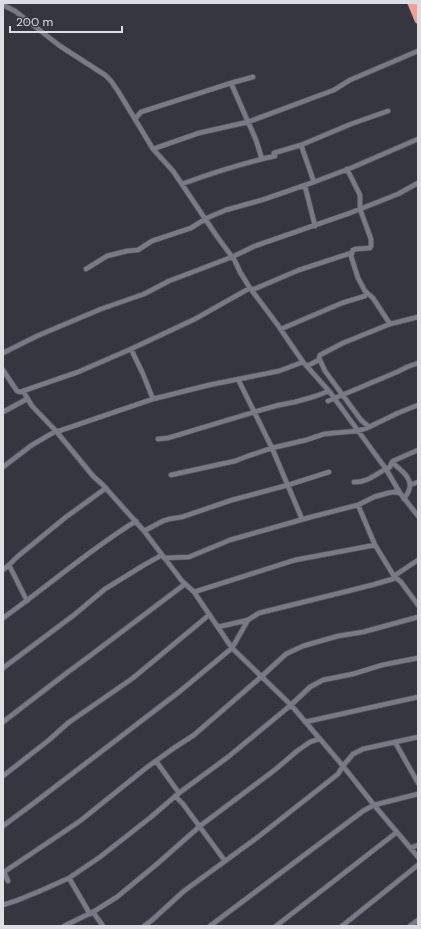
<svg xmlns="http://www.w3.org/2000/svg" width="421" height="929" font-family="'DM Sans',sans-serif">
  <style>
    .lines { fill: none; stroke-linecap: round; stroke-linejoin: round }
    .minor-casing { stroke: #53535c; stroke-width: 6 }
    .highway-casing { stroke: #53535c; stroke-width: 8 }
    .minor { stroke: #797a86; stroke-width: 4.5 }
    .highway { stroke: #f49e9a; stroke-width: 7 }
  </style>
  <rect width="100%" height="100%" fill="#353640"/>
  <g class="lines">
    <defs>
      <path id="minor" d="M 3,5 L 15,11 L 60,46 L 105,75 L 111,81 L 118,91 L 153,149 L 173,171 L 216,235 L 235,261 L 240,272 L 250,288 L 277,324 L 303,362 L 329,391 L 386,469 L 400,493 L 418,516
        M 231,83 L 256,140 L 262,159
        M 135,119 L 141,112 L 231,83 L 253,77
        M 301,145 L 314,182
        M 153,149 L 199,133 L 248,122 L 334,90 L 350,80 L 418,51
        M 274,153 L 301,145 L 351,124 L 388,111
        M 347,169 L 360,195 L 360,209 L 371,239 L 371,246 L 370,248 L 356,249 L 353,250 L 351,256 L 358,278 L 365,291 L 373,298 L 390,324 L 343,343 L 320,355 L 319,358 L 325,371 L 361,420 L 369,427
        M 182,184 C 212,173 243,163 275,156
        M 305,186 L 315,226
        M 86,269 L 107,256 L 127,251 L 138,250 L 152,241 L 191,228 L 205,219 L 214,215 L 226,210 L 262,200 L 314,182 L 351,168 L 418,139
        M 390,324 L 418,317
        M 281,329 L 342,303 L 365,296
        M 131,349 L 143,374 L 153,399
        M 3,353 L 37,336 L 101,309 L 144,294 L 169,281 L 232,257 L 255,246 L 350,213 L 398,194 L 418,183
        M 307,366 L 319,360
        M 3,370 L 17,391 L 20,392 L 23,391 L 78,372 L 131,349 L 195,319 L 250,288 L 252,290 L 299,270 L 351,253
        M 238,379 L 272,448 L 302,519
        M 23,391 L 32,406 L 56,431 L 93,476 L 103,485 L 144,531 L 182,581 L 194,592 L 232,648 L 291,705 L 343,766 L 374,805 L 418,857
        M 328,401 L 397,372 L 407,367 L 418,363
        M 3,412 L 27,399
        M 158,439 L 168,438 L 261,410 L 279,405 L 295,402 L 316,396 L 329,391
        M 392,462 C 399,469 414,478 409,490 C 408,493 406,496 404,499
        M 3,467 L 32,445 L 56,431 L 59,431 L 153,399 L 209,385 L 279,371 L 303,362
        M 171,475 L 235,461 L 248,456 L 272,448 L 306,440 L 324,434 L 334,433 L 357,431 L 367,428 L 398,413 L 418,405
        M 354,482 C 368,483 378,472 390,467 L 391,464 L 393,461 L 418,450
        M 410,485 L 418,482
        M 358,505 L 375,545 L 394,576 L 401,582 L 418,605
        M 144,531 L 163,521 L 169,519 L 182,517 L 232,500 L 288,485 L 329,472
        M 164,558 L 189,557 L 230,540 L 311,517 L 358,505 L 374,497 L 388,493 L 394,492 L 400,493
        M 9,565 L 17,557 L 66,517 L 106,488
        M 3,570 L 9,565 L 27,601
        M 394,576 L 418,560
        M 194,592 L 295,560 L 375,545
        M 3,618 C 48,586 89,550 136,521
        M 218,627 L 248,620 L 259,613 L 352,590 L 372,585 L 396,578
        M 3,668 L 74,615 L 105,589 L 144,565 L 162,555
        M 3,722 L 68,672 L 87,658 L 185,584
        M 305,722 L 418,697
        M 395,742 L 418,783
        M 156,761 L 179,793
        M 3,776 L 49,740 L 68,723 L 133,678 L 209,615
        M 175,796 L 183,804 L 225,861
        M 3,826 L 34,803 L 179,692 L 232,648 L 248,620
        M 411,848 L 418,845
        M 69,878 L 90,914
        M 8,881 L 4,872 L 80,821 L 146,768 L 174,748 L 194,735 L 262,676 L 286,654 L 303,646 L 338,636 L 363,632 L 418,617
        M 3,905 L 18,900 L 40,891 L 69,878 L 100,857 L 151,817 L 179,793 L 228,757 L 291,705 L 310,687 L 323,680 L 353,674 L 382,665 L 418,658
        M 93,912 L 103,926
        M 64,926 L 93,912 L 117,897 L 157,864 L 200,826 L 276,769 L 297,751 L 310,742 L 319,739
        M 144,926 L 151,921 L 184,891 L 258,837 L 338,774 L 343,766 L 353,754 L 363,749 L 418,737
        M 210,926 L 363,811 L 374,805 L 418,794
        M 276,926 L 397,832
        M 342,926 L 418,865
        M 410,926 L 418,920"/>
      <path id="highway" d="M 411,3 L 418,20
        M 418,3 L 418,4"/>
    </defs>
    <use href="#minor" class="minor-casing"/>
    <use href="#highway" class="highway-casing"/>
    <use href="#minor" class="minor"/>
    <use href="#highway" class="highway"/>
  </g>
  <rect width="421" height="929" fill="none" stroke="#dddde4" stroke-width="8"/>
  <path d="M10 26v6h112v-6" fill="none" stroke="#dddde4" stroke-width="2"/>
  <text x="16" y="26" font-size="12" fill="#dddde4" stroke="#353640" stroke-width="3" paint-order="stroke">200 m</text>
</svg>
